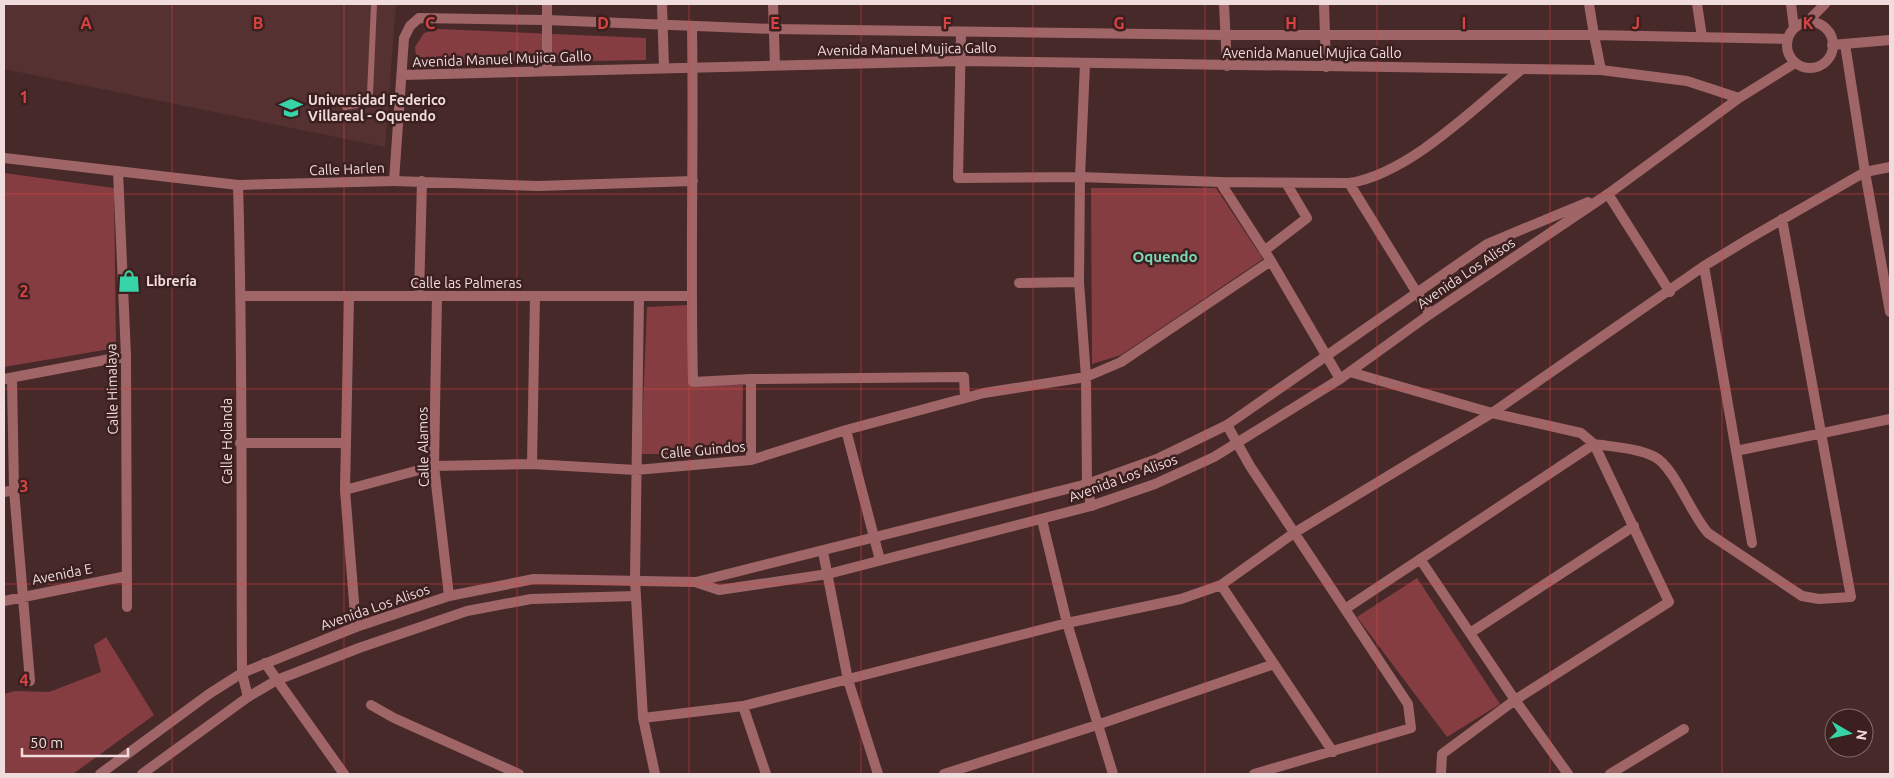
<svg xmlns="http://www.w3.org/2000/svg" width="1894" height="778" font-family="Ubuntu,sans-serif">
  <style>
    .built { fill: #563132 }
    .green { fill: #863d41 }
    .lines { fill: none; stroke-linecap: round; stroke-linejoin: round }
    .service { stroke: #a06667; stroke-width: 6 }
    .minor { stroke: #a06667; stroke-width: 10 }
    .tertiary { stroke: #a06667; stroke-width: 10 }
    .grid { fill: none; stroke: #da4343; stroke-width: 1; stroke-opacity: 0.55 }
    .labels { text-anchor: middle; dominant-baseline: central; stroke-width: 5; stroke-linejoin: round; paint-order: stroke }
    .street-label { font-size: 14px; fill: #f0dcdc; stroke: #3c2020 }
    .poi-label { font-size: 14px; font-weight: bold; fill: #f0dcdc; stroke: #3c2020; text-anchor: start }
    .neighbourhood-label { font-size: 15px; font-weight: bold; fill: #7cd7b6; stroke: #3c2020 }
    .grid-label { font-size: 16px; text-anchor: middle; font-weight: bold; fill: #da4343; stroke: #3c2020; stroke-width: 5; stroke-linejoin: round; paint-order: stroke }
  </style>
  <rect width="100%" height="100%" fill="#47292a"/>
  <path class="built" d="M 4,4 L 396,4 L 385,147 L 4,69 Z"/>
  <path class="green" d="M 438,29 L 646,38 L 646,60 L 417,64 L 415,47 L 424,33 Z
    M 4,173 L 114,188 L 116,348 L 4,367 Z
    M 1091,188 L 1216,188 L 1263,259 L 1121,355 L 1092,364 Z
    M 688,305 L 689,386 L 743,385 L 742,454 L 641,454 L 647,307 Z
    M 1417,578 L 1500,704 L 1447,737 L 1357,617 Z
    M 106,637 L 154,715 L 73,774 L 4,774 L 4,694 L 15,691 L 49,692 L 101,672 L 94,645 Z"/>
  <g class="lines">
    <path class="service" d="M 345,107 L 363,104 L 370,94 L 374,4"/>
    <path class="minor" d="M 662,4 L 664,68
      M 773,4 L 775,65
      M 1324,4 L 1326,67
      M 1589,4 L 1594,35
      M 1697,4 L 1702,37
      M 1806,23 L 1825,4
      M 692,26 C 694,145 690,263 693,382 L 751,379 L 964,377 L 965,398
      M 961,32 L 958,178 L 1080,177 L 1220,182 L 1349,183 C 1409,174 1475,107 1522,69
      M 1845,44 L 1865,172 L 1890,312
      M 1085,64 L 1080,177 L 1079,282 L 1086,377 L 1087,484 L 1091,506
      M 118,171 L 126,356 L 127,607
      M 394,181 L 538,186 L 693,181
      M 1220,182 L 1271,261 L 1340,379
      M 1349,183 L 1430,314
      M 238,185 C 243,348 241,511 242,673 L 248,697
      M 1608,194 L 1670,292
      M 1264,251 L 1307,218 L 1286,183
      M 1704,266 L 1752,543
      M 1019,283 L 1079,282
      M 242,296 L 691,296
      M 349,296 L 345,490 L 356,627
      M 419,296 L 422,181
      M 437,296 L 434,466 L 449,596
      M 639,296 L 635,580 L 643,718 L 655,774
      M 1350,372 L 1492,413 L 1581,433 L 1594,444 L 1669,602 L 1515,700 L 1442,754 L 1441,774
      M 12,378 L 14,490 L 30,681
      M 4,379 L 126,356
      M 1227,425 L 1250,466 L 1408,704 L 1411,728 L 1254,774
      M 846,430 L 880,560
      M 240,443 L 346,443
      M 1736,451 L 1890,419
      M 751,460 L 751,379
      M 532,464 L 535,296
      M 345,490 L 434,466 L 532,464 L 636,470 L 751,460 L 846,430 L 984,393 L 1086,377 L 1121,362 L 1271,261
      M 4,492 L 14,490
      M 1042,520 L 1067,623 L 1113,774
      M 823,552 L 848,680 L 878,774
      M 1420,559 L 1515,700 L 1568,774
      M 1221,585 L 1333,752
      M 4,601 L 127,576
      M 1345,609 L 1594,444 C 1613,447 1638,448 1655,457 C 1674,467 1691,514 1708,533 L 1802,596 L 1819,599 L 1851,597 L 1782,219
      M 1470,633 L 1634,526
      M 265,663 L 344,774
      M 371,705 L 394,718 L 519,774
      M 743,706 L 766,774
      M 643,718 L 743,706 L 1067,623 L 1181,599 L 1221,585 L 1294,533 L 1492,413 L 1704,266 L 1750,238 L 1865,172 L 1890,167
      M 944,774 L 1097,725 L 1274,664
      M 1610,774 L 1684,729"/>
    <path class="tertiary" d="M 547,4 L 547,71
      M 1224,4 L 1227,66
      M 1791,4 L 1794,28
      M1787 45a23 23 0 1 1 46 0a23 23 0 1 1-46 0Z
      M 1594,35 L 1601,70 L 1687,81 L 1739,98
      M 1832,45 L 1890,40
      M 402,75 L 960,61 L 1601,70
      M 4,158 L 238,185 L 394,181 L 404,38 L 410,26 L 419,18 L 547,20 L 773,29 L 1225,35 L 1594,35 L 1788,39
      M 696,582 L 1087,484 L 1157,459 L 1227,425 L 1487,244 L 1588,202
      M 100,774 L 209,694 L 242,673 L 356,627 L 449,596 L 534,579 L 695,582 L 719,590 L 828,574 L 1091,506 L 1155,484 L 1214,457 L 1340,379 L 1430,314 L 1608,194 L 1739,98 L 1795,63
      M 142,774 L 248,697 L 277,680 L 359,648 L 467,611 L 531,599 L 636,596"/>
  </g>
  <path class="grid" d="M 172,4 L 172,774M 344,4 L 344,774M 517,4 L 517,774M 689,4 L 689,774M 861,4 L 861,774M 1033,4 L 1033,774M 1205,4 L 1205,774M 1377,4 L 1377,774M 1550,4 L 1550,774M 1722,4 L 1722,774M 4,194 L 1890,194M 4,389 L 1890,389M 4,584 L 1890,584"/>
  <defs>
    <symbol id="university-bare" viewBox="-9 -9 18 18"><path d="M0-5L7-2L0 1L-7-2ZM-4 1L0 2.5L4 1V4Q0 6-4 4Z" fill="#36d4a7" stroke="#3c2020" stroke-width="2.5" paint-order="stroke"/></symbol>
    <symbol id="shop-bare" viewBox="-9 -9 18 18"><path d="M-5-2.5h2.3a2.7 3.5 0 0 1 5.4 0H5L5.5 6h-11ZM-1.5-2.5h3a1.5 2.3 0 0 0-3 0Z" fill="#36d4a7" stroke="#3c2020" stroke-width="2.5" paint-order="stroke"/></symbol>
  </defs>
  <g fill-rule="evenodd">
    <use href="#university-bare" x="275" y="92" width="32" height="32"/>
    <use href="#shop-bare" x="113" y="265" width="32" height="32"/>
  </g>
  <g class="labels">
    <g class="street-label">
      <text transform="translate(907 49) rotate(-1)">Avenida Manuel Mujica Gallo</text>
      <text x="1312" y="53">Avenida Manuel Mujica Gallo</text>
      <text transform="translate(502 59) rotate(-2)">Avenida Manuel Mujica Gallo</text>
      <text transform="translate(347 169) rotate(-2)">Calle Harlen</text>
      <text transform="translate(1466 273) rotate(-34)">Avenida Los Alisos</text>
      <text x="466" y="283">Calle las Palmeras</text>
      <text transform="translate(112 389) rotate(-91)">Calle Himalaya</text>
      <text transform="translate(227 441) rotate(-90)">Calle Holanda</text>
      <text transform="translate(423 447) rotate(-91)">Calle Alamos</text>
      <text transform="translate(703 450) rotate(-5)">Calle Guindos</text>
      <text transform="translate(1123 478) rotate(-20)">Avenida Los Alisos</text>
      <text transform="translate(62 574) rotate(-11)">Avenida E</text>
      <text transform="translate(375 607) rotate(-19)">Avenida Los Alisos</text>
    </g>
    <g class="poi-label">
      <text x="308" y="100">Universidad Federico<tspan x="308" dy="16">Villareal - Oquendo</tspan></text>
      <text x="146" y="281">Librería</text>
    </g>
    <g class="neighbourhood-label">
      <text x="1165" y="256">Oquendo</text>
    </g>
  </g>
  <g class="grid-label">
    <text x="86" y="29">A</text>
    <text x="258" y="29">B</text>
    <text x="430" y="29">C</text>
    <text x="603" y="29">D</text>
    <text x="775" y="29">E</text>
    <text x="947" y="29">F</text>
    <text x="1119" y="29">G</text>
    <text x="1291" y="29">H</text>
    <text x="1464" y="29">I</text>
    <text x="1636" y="29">J</text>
    <text x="1808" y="29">K</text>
    <text x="24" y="103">1</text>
    <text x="24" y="297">2</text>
    <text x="24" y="492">3</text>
    <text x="24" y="686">4</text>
  </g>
  <rect width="1894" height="778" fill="none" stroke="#f0dcdc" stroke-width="10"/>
  <g transform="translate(1849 733) rotate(99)"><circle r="24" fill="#3c2020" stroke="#846b6b"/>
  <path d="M0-4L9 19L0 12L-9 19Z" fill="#36d4a7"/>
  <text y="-8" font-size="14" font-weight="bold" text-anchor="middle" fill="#f0dcdc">N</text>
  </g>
  <path d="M22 748v8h106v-8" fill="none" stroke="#f0dcdc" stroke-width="2.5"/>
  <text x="30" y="748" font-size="15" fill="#f0dcdc" stroke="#3c2020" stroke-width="4" paint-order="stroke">50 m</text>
</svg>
